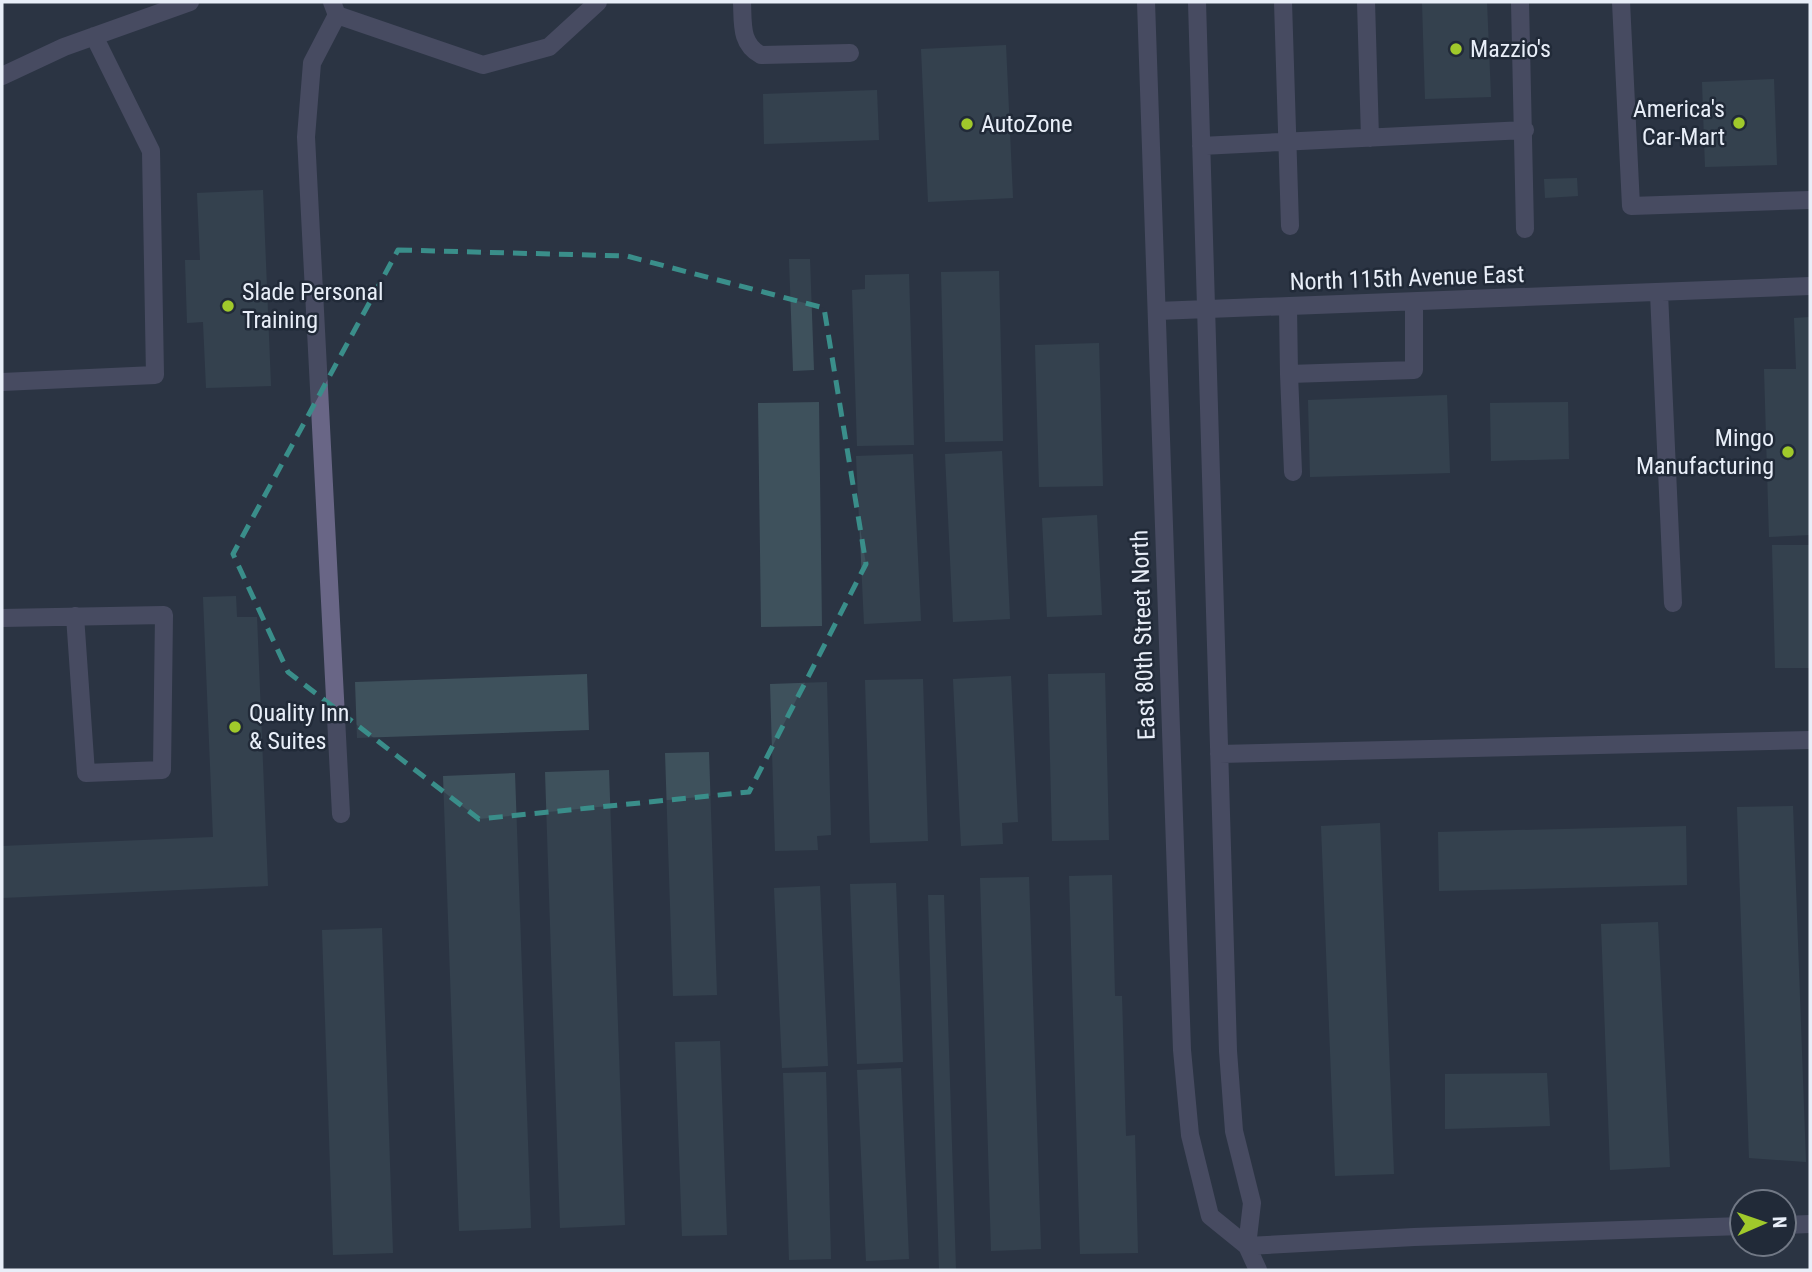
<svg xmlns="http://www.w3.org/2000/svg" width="1812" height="1272" font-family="'Roboto Condensed',sans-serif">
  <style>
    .building { fill: #3e515c }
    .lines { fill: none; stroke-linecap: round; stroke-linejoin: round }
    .minor { stroke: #696686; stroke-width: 18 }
    .marked { fill: none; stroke: #3a8e8a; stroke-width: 5; stroke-dasharray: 14 9; stroke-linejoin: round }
    .poi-dot { fill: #a0c92b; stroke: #212a38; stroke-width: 2.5 }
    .labels { text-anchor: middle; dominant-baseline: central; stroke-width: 5; stroke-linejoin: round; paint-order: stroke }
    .poi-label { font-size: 24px; fill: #e8eef8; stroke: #212a38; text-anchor: start }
    .street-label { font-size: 24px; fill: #e8eef8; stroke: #212a38 }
  </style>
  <rect width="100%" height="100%" fill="#2b3443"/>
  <path class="building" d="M 1422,2 L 1487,2 L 1491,97 L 1425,99 Z
    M 1006,45 L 1013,198 L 928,202 L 921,49 Z
    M 1774,79 L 1777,165 L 1705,167 L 1702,82 Z
    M 877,90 L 879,140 L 764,144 L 763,94 Z
    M 1577,178 L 1578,196 L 1545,198 L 1544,179 Z
    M 263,190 L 271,386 L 206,388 L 203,322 L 187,323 L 185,260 L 200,260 L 197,193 Z
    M 789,259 L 810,259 L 814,370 L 793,371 Z
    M 999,271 L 1003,441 L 945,442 L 941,272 Z
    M 909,274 L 914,445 L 857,446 L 852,290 L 865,289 L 865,275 Z
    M 1810,317 L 1810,535 L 1769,537 L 1764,369 L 1796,369 L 1794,318 Z
    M 1099,343 L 1103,486 L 1039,487 L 1035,345 Z
    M 1447,395 L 1450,473 L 1310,477 L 1308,400 Z
    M 819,402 L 822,626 L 761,627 L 758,403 Z
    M 1568,402 L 1569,459 L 1491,461 L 1490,403 Z
    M 1002,451 L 1010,619 L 953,622 L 945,454 Z
    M 913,454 L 921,621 L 864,624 L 856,456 Z
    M 1097,515 L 1102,615 L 1047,617 L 1042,518 Z
    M 1772,545 L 1810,545 L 1810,668 L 1775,668 Z
    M 236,596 L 237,617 L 257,617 L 268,886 L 2,898 L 2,846 L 213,837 L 203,597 Z
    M 1105,673 L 1109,840 L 1052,841 L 1048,674 Z
    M 587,674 L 589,730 L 357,738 L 355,682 Z
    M 1011,676 L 1018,822 L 1002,823 L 1003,844 L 961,846 L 953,679 Z
    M 923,679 L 928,841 L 870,843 L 865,680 Z
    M 827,682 L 831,835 L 817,836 L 818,850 L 775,851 L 770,684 Z
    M 709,752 L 717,995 L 673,996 L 665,753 Z
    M 609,770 L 625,1225 L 560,1228 L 545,772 Z
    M 515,773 L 531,1228 L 459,1231 L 443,776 Z
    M 1793,806 L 1806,1162 L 1749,1158 L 1737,807 Z
    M 1380,823 L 1394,1174 L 1335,1176 L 1321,826 Z
    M 1686,826 L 1687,885 L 1439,891 L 1438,832 Z
    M 1112,875 L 1115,996 L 1122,996 L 1126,1136 L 1135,1135 L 1138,1253 L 1080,1254 L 1069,876 Z
    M 1029,877 L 1041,1249 L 991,1251 L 980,878 Z
    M 896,883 L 903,1062 L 857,1064 L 850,884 Z
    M 820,886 L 828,1066 L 782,1068 L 774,888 Z
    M 928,895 L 944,895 L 956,1270 L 939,1270 Z
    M 1658,922 L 1670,1167 L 1610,1170 L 1601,924 Z
    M 382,928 L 393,1253 L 333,1255 L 322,930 Z
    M 720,1041 L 727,1235 L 682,1236 L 675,1042 Z
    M 901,1068 L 909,1259 L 866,1261 L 857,1070 Z
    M 826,1072 L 831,1259 L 789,1260 L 783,1073 Z
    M 1547,1073 L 1550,1126 L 1445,1129 L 1445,1074 Z"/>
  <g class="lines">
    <path class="minor" d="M 332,2 L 337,15 L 312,63 L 306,137 L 341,814
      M 742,2 C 743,23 740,44 761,55 L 850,53
      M 1146,2 L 1182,1050 L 1190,1135 L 1210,1216 L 1247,1246 L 1258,1270
      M 1197,2 L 1228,1051 L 1234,1131 L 1252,1203 L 1247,1246
      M 1283,2 L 1290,226
      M 1366,2 L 1370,138
      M 1520,2 L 1525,229
      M 1621,2 L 1631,206 L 1810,200
      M 337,15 L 483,65 L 549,47 L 598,2
      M 2,76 L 64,47 L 190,2
      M 1201,146 L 1525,130
      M 1659,293 L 1673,603
      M 1288,307 L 1289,374 L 1414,370 L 1414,302
      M 1157,311 L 1810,286
      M 1289,374 L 1293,472
      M 2,382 L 155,375 L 151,151 L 94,36
      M 2,618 L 164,615 L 162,770 L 86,773 L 75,616
      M 1219,754 L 1810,740
      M 1784,1225 L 1810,1224
      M 1247,1246 L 1414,1237 L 1742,1226"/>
  </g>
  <path d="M0 0H1812V1272H0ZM 398,250 L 627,256 L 824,308 L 866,564 L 749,792 L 479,819 L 288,672 L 233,554 Z" fill="#2b3443" fill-opacity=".55" fill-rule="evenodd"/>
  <path class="marked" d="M 398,250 L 627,256 L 824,308 L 866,564 L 749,792 L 479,819 L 288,672 L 233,554 Z"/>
  <g class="poi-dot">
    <circle cx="1456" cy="49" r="7"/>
    <circle cx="1739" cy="123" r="7"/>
    <circle cx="967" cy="124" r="7"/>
    <circle cx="228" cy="306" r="7"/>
    <circle cx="1788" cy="452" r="7"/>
    <circle cx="235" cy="727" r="7"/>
  </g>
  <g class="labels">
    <g class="poi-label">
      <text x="1470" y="49">Mazzio's</text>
      <text x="1725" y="109" text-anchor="end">America's<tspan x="1725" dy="28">Car-Mart</tspan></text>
      <text x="981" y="124">AutoZone</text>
      <text x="242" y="292">Slade Personal<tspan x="242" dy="28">Training</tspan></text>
      <text x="1774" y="438" text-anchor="end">Mingo<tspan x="1774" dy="28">Manufacturing</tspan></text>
      <text x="249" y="713">Quality Inn<tspan x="249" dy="28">&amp; Suites</tspan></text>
    </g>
    <g class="street-label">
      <text transform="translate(1407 278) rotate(-2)">North 115th Avenue East</text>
      <text transform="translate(1143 635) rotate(-92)">East 80th Street North</text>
    </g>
  </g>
  <rect width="1812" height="1272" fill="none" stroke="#e8eef8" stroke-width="7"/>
  <g transform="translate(1763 1223) rotate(88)"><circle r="33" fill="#212a38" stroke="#717885" stroke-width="2"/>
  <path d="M0-5L12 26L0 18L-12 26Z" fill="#a0c92b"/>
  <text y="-10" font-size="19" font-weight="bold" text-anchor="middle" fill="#e8eef8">N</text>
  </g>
</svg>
